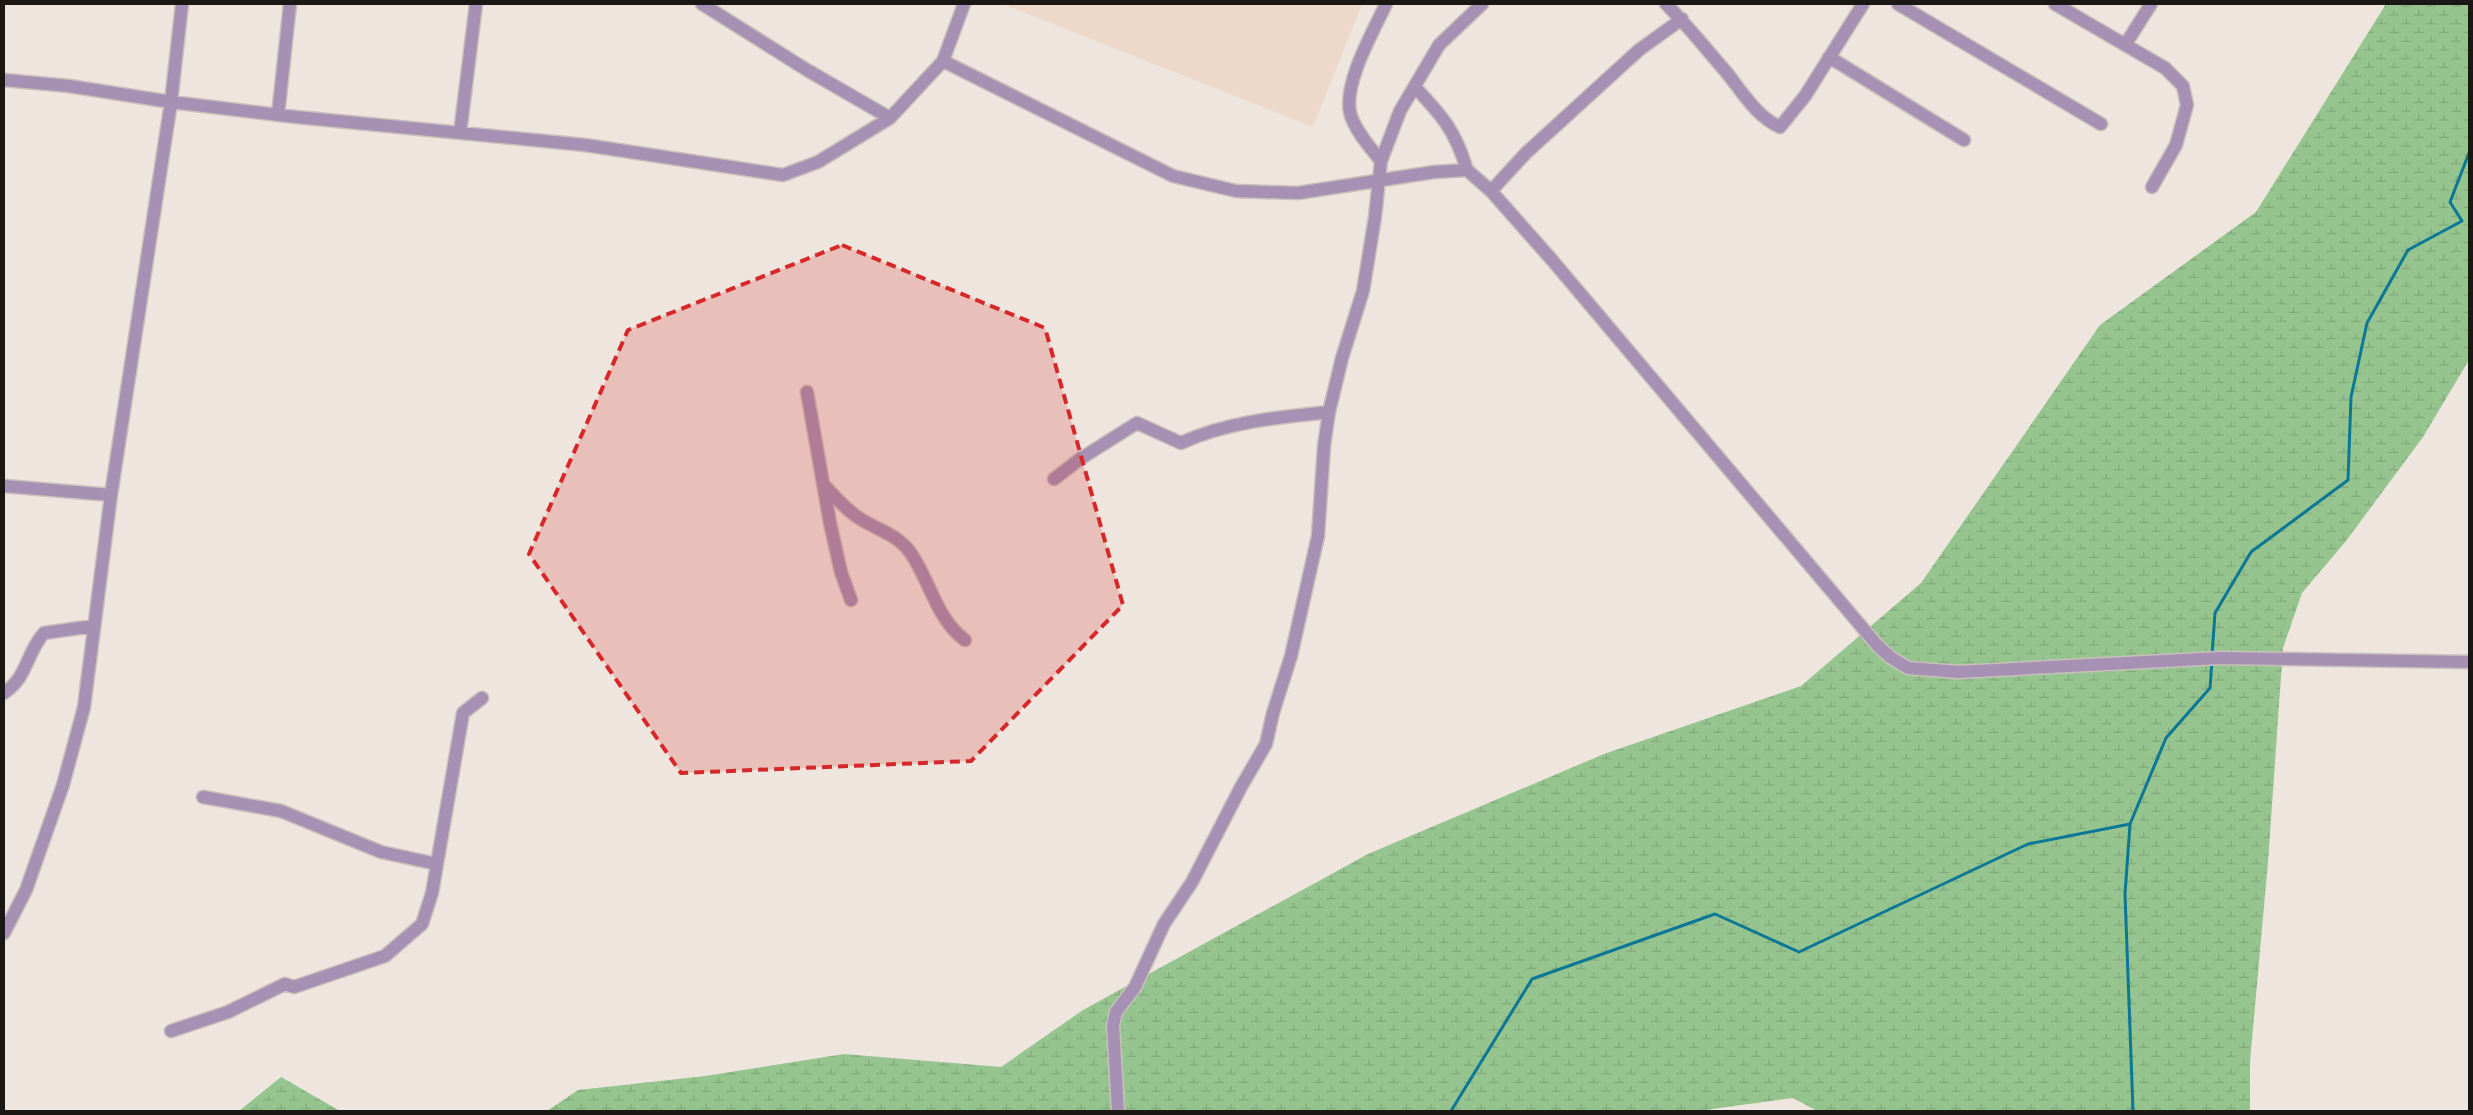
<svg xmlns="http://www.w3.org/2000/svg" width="2473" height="1115" font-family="'Titillium Web',sans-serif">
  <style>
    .education { fill: #edd8ca }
    .wetland { fill: url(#wetland-marsh) }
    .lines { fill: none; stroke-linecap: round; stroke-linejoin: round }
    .stream { stroke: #0b7796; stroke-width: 3 }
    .minor-casing { stroke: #c8c0ba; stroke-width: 15 }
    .minor { stroke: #a690b3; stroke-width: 12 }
    .marked { fill: #d62828; fill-opacity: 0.2; stroke: #d62828; stroke-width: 4; stroke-dasharray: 10 6; stroke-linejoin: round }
  </style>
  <defs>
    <pattern id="wetland-marsh" width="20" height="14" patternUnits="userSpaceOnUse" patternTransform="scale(1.25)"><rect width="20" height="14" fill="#96c48f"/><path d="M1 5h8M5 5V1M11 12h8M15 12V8" fill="none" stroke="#81a87a"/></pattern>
  </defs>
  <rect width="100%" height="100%" fill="#eee5de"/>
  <path class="education" d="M 1003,4 L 1362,4 L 1313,127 Z"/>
  <path class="wetland" d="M 2386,4 L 2469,4 L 2469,360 L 2423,437 L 2346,541 L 2302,593 L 2283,648 L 2268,862 L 2250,1062 L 2250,1111 L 1817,1111 L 1793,1098 L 1698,1111 L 547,1111 L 578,1090 L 705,1076 L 844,1054 L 1001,1067 L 1083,1010 L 1368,854 L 1604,754 L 1801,686 L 1921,583 L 2100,325 L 2256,212 Z
    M 281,1077 L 340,1111 L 239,1111 Z"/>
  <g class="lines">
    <path class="stream" d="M 2212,655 L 2215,613 L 2251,552 L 2348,480 L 2351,397 L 2367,323 L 2408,250 L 2462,221 L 2450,202 L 2469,153
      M 1451,1111 L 1532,979 L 1715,914 L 1799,952 L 2028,844 L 2130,824
      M 2133,1111 L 2125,894 L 2130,824 L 2166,738 L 2210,688 L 2212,661"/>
    <defs>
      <path id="minor" d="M 702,4 L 807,70 L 890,118
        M 1666,4 C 1688,26 1707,50 1727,73 C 1742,92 1757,117 1780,127 L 1805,96 L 1863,4
        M 1898,4 L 2101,124
        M 2055,4 L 2165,68 L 2183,86 L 2187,105 L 2176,145 L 2152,187
        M 2125,45 L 2151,4
        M 1829,57 L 1964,140
        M 943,61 L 1173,176 L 1236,191 L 1298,193 L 1434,172 L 1467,170 L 1491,191 L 1552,260 L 1877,645 L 1890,657 L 1908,668 L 1959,672 L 2220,658 L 2469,662
        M 4,80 L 69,86 L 171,102 L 182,4
        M 1415,87 C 1443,117 1455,130 1467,170
        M 278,115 L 290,4
        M 460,133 L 476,4
        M 1381,161 L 1400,111 L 1439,45 L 1482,4
        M 1491,191 L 1526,153 L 1639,50 L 1682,19
        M 807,392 L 830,523 L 841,572 L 851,600
        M 1054,479 L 1080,459 L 1137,423 L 1181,443 C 1226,422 1280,417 1329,412
        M 823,484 C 834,496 845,509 859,518 C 877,530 897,534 910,552 C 930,580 936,619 965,640
        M 4,486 L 111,495
        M 4,693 C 28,677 26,653 44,633 L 94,626
        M 203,797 L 281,811 L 381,852 L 437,864
        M 4,933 L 26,890 L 63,785 L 84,707 L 111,495 L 171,102 L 296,117 L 585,145 L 783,175 L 818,162 L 890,118 L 943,61 L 964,4
        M 171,1031 L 228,1012 L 285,984 L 294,987 L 385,956 L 422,924 L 432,893 L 463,713 L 482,698
        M 1118,1111 L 1113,1025 L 1116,1012 L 1135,987 L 1164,924 L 1192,882 L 1241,787 L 1266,744 L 1273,713 L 1291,656 L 1318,536 L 1324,446 L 1329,412 L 1342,358 L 1363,291 L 1375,217 L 1381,161 C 1371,149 1353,128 1350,112 C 1344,82 1373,32 1386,4"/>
    </defs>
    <use href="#minor" class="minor-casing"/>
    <use href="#minor" class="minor"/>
  </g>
  <path class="marked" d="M 842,245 L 1045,328 L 1123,605 L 971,761 L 681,773 L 529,554 L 628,330 Z"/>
  <rect width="2473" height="1115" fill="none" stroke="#1a1715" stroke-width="10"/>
</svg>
